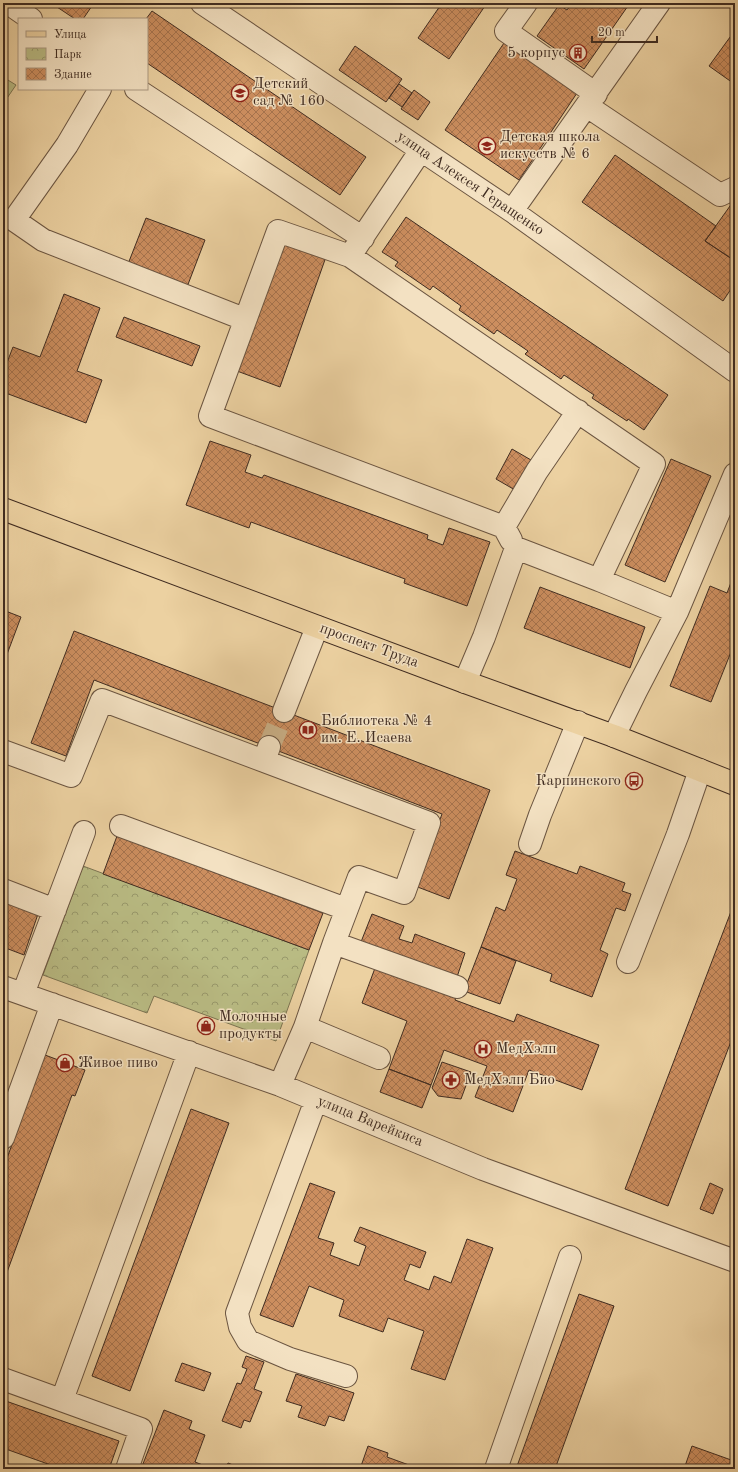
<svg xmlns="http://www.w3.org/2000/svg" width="738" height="1472" font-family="'Old Standard TT',serif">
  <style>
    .grass { fill: #b9bb83; stroke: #7c7452 }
    .park { fill: url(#park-crowns); stroke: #7c7452 }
    .building { fill: url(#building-cross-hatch); stroke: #402c21 }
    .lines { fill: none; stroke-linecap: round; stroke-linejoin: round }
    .minor-tunnel { stroke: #cab087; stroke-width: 22; stroke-dasharray: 22 11; stroke-linecap: butt }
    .minor-casing { stroke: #6b5541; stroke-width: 24 }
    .major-casing { stroke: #402c21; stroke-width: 24 }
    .minor { stroke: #f3e1c2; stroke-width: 22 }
    .major { stroke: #ecd1a1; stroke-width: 22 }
    .labels { text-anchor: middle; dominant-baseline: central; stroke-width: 3; stroke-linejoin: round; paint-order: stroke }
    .poi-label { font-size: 15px; fill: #402c21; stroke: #f3e1c2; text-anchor: start }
    .street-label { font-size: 15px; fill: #402c21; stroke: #f3e1c2 }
  </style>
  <defs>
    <pattern id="park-crowns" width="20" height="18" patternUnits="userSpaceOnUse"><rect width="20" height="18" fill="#b9bb83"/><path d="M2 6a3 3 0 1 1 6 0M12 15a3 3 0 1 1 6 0" fill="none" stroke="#98986b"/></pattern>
    <pattern id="building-cross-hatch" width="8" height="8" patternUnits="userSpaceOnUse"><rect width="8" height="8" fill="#cc8e5f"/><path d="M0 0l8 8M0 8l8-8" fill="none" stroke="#a7744e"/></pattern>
  </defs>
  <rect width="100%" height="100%" fill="#ecd1a1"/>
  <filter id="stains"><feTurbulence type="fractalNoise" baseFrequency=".005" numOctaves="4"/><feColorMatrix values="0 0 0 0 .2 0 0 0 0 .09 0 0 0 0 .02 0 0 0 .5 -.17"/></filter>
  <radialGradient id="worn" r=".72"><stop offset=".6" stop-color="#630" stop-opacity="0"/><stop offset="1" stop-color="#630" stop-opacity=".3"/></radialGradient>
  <path class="grass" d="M 3,77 L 16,85 L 3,104 Z"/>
  <path class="park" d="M 83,866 L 309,950 L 276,1041 L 154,996 L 147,1013 L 43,975 Z"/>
  <path class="building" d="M 51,3 L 94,3 L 83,19 L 75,19 Z
    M 442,3 L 487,3 L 449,59 L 418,38 Z
    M 572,3 L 630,3 L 584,69 L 537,36 L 559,5 L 567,10 Z
    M 152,11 L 366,157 L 340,195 L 147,63 L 146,19 Z
    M 733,33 L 735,35 L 735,80 L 733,83 L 709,66 Z
    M 504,43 L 577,93 L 519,180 L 445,130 Z
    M 355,46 L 402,79 L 386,102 L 339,70 Z
    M 399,84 L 412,93 L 402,107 L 389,98 Z
    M 414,90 L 430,102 L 418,120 L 401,109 Z
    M 615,155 L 716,226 L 705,241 L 735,261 L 735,283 L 723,301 L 582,202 Z
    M 735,199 L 735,261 L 705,241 Z
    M 406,217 L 668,395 L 644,430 L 628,419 L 627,421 L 592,398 L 594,395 L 564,375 L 561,379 L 525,354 L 528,351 L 497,330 L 494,334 L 459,310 L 461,306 L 433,286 L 430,290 L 395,266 L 398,262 L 382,252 Z
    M 146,218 L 205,240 L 187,287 L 128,264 Z
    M 284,239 L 327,254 L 280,387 L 237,371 Z
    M 64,294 L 100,308 L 77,371 L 102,380 L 86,423 L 3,392 L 3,373 L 13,347 L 40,357 Z
    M 124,317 L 200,346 L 192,366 L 116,337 Z
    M 210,441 L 251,455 L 245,472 L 262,478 L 264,475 L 428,535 L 427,539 L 443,545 L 449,528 L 490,542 L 467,606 L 404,583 L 405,579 L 251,522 L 249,528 L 186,505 Z
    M 512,449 L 531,460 L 515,490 L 496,479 Z
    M 671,459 L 711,476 L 665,582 L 625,565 Z
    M 735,572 L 735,642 L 711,702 L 670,686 L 710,586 L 727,593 Z
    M 540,587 L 645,627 L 630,668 L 524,628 Z
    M 3,610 L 21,617 L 6,657 L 3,656 Z
    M 74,631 L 490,790 L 449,899 L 415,886 L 442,814 L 94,680 L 66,756 L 31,743 Z
    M 117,836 L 323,913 L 309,950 L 103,874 Z
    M 515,851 L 577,874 L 580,866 L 625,883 L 622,891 L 631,894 L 625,911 L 616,908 L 600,950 L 608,954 L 592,997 L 550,981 L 552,974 L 481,947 L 496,907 L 505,911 L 517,879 L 506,875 Z
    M 3,901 L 38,914 L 24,955 L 3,947 Z
    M 735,901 L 735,1031 L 668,1206 L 625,1189 Z
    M 372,914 L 404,926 L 399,939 L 412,943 L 415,934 L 465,953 L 455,983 L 359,947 Z
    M 481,947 L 516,961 L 500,1004 L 464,991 Z
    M 378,960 L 459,991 L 455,1000 L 514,1022 L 517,1014 L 599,1045 L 582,1090 L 529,1070 L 513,1112 L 475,1097 L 487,1066 L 444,1050 L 431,1085 L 389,1069 L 407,1021 L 362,1003 Z
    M 45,1055 L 85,1070 L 75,1096 L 72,1095 L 6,1275 L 3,1274 L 3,1169 Z
    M 442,1062 L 471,1072 L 461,1099 L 438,1096 L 432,1088 Z
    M 389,1069 L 431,1085 L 422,1108 L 380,1092 Z
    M 191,1109 L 229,1123 L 130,1391 L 92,1376 Z
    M 310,1183 L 335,1192 L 318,1238 L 334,1243 L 330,1255 L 359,1266 L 366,1246 L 354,1241 L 360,1227 L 426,1252 L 420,1268 L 410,1264 L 404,1280 L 429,1290 L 434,1276 L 451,1283 L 467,1239 L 493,1248 L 445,1380 L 411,1369 L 424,1331 L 388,1318 L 383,1332 L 339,1316 L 344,1300 L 309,1286 L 293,1327 L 260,1315 Z
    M 710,1183 L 723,1189 L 713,1214 L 700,1209 Z
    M 579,1294 L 614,1306 L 555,1469 L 516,1469 Z
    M 246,1356 L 264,1362 L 254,1389 L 262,1392 L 250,1422 L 244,1420 L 241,1428 L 222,1421 L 237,1383 L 241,1384 L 247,1369 L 242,1367 Z
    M 182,1363 L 211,1373 L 204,1391 L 175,1381 Z
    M 296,1374 L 354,1393 L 344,1421 L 329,1416 L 325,1426 L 298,1417 L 302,1406 L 286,1401 Z
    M 3,1400 L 119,1441 L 109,1469 L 62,1469 L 3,1448 Z
    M 164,1410 L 192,1421 L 189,1429 L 205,1435 L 195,1462 L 213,1469 L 141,1469 Z
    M 368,1446 L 388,1453 L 387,1457 L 420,1469 L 360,1469 Z
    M 692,1446 L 734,1461 L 731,1469 L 684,1469 Z
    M 228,1463 L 243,1469 L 225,1469 Z"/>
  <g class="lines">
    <path class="minor-tunnel" d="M 269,747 L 284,711"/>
    <defs>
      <path id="minor" d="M 8,3 L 31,19
        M 202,3 L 512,211 L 735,371
        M 526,3 L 506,31 L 596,94
        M 100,89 L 67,145 L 14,220 L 43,240 L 244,319
        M 136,89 L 363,238
        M 587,106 L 720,195 L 735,188
        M 421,150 L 350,256 L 654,464 L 599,580 L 677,612
        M 512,211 L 659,3
        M 350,256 L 278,231 L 210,416 L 504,527
        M 511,540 L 504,527 L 537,471 L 578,411
        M 465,682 L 484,637 L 516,548 L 599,580
        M 284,711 L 317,627
        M 614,736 L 636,691 L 677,612 L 735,474
        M 269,747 L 264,761 L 429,823 L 404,893 L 359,877 L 334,943 L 305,1027 L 280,1085
        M 3,751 L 71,776 L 102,700 L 264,761
        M 121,826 L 346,909
        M 530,844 L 540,815 L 578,722
        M 3,890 L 55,910
        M 334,943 L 457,987
        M 628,962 L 678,834 L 700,770
        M 3,987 L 280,1085 L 483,1169 L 735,1261
        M 23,994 L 84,832
        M 305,1027 L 379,1058
        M 316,1100 L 237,1313 L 240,1327 L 248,1341 L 290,1359 L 346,1376
        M 3,1138 L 52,1004
        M 3,1379 L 141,1429 L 127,1469
        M 62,1400 L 189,1052
        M 496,1469 L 570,1257"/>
      <path id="major" d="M 3,509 L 465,682 L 614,736 L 735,784"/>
    </defs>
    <use href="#minor" class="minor-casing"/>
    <use href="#major" class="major-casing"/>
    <use href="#minor" class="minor"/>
    <use href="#major" class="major"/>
  </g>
  <defs>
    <symbol id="building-ring" viewBox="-11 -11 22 22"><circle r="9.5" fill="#f3e1c2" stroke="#8f2418" stroke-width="1.5"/><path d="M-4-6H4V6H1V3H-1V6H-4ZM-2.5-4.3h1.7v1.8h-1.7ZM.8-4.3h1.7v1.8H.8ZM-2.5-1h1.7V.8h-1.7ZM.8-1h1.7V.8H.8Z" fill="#8f2418"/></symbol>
    <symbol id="school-ring" viewBox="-11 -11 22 22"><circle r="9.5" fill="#f3e1c2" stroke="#8f2418" stroke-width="1.5"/><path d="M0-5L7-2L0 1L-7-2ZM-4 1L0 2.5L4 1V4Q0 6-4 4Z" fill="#8f2418"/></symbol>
    <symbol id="library-ring" viewBox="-11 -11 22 22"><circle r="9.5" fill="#f3e1c2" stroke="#8f2418" stroke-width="1.5"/><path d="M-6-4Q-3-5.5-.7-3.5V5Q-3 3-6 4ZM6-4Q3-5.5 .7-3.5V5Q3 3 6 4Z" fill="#8f2418"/></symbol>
    <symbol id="bus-ring" viewBox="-11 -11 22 22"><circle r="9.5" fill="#f3e1c2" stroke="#8f2418" stroke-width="1.5"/><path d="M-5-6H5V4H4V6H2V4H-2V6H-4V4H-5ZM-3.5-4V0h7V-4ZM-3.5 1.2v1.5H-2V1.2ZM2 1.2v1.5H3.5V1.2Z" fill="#8f2418"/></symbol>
    <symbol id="shop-ring" viewBox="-11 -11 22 22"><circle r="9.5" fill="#f3e1c2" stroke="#8f2418" stroke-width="1.5"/><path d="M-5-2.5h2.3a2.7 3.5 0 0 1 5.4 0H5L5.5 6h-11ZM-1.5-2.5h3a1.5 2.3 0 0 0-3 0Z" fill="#8f2418"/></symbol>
    <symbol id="hospital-ring" viewBox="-11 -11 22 22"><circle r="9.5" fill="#f3e1c2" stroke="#8f2418" stroke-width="1.5"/><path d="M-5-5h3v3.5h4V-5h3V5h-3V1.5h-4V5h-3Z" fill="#8f2418"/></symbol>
    <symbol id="pharmacy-ring" viewBox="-11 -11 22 22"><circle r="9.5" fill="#f3e1c2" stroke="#8f2418" stroke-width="1.5"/><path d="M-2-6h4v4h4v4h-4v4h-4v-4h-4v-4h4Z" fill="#8f2418"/></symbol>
  </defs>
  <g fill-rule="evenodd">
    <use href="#building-ring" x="568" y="43" width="20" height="20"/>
    <use href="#school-ring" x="230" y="83" width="20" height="20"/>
    <use href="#school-ring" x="477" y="136" width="20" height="20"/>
    <use href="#library-ring" x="298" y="720" width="20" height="20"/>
    <use href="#bus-ring" x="624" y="771" width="20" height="20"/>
    <use href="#shop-ring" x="196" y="1016" width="20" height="20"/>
    <use href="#hospital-ring" x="473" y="1039" width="20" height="20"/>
    <use href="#shop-ring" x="55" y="1053" width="20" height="20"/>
    <use href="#pharmacy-ring" x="441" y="1070" width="20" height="20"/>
  </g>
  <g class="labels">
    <g class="poi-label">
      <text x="565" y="53" text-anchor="end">5 корпус</text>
      <text x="253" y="84">Детский<tspan x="253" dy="17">сад № 160</tspan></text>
      <text x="500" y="137">Детская школа<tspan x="500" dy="17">искусств № 6</tspan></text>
      <text x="321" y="721">Библиотека № 4<tspan x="321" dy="17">им. Е. Исаева</tspan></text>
      <text x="621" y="781" text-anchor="end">Карпинского</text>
      <text x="219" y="1017">Молочные<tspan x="219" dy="17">продукты</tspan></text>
      <text x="496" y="1049">МедХэлп</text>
      <text x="78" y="1063">Живое пиво</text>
      <text x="464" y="1080">МедХэлп Био</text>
    </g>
    <g class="street-label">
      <text transform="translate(470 184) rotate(34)">улица Алексея Геращенко</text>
      <text transform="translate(369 646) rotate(20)">проспект Труда</text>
      <text transform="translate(370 1122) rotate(22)">улица Варейкиса</text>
    </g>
  </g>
  <rect width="738" height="1472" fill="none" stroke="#ecd1a1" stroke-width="16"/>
  <rect x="4" y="4" width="730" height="1464" fill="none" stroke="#402c21" stroke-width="2"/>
  <rect x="8" y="8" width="722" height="1456" fill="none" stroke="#402c21"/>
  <rect x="18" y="18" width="130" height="72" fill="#f3e1c2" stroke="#ab9982"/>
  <rect x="26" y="31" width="20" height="6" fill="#ecd1a1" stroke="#ab9982"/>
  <text x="54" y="38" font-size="12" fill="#402c21">Улица</text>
  <rect x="26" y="48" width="20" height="12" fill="url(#park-crowns)" stroke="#ab9982"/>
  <text x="54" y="58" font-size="12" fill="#402c21">Парк</text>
  <rect x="26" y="68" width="20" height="12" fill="url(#building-cross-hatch)" stroke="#ab9982"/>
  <text x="54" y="78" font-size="12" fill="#402c21">Здание</text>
  <path d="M592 36v6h65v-6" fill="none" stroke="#402c21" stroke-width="2"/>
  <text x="598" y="36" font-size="12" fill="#402c21" stroke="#f3e1c2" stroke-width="3" paint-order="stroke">20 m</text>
  <rect width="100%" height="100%" filter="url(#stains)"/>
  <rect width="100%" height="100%" fill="url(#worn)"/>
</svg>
